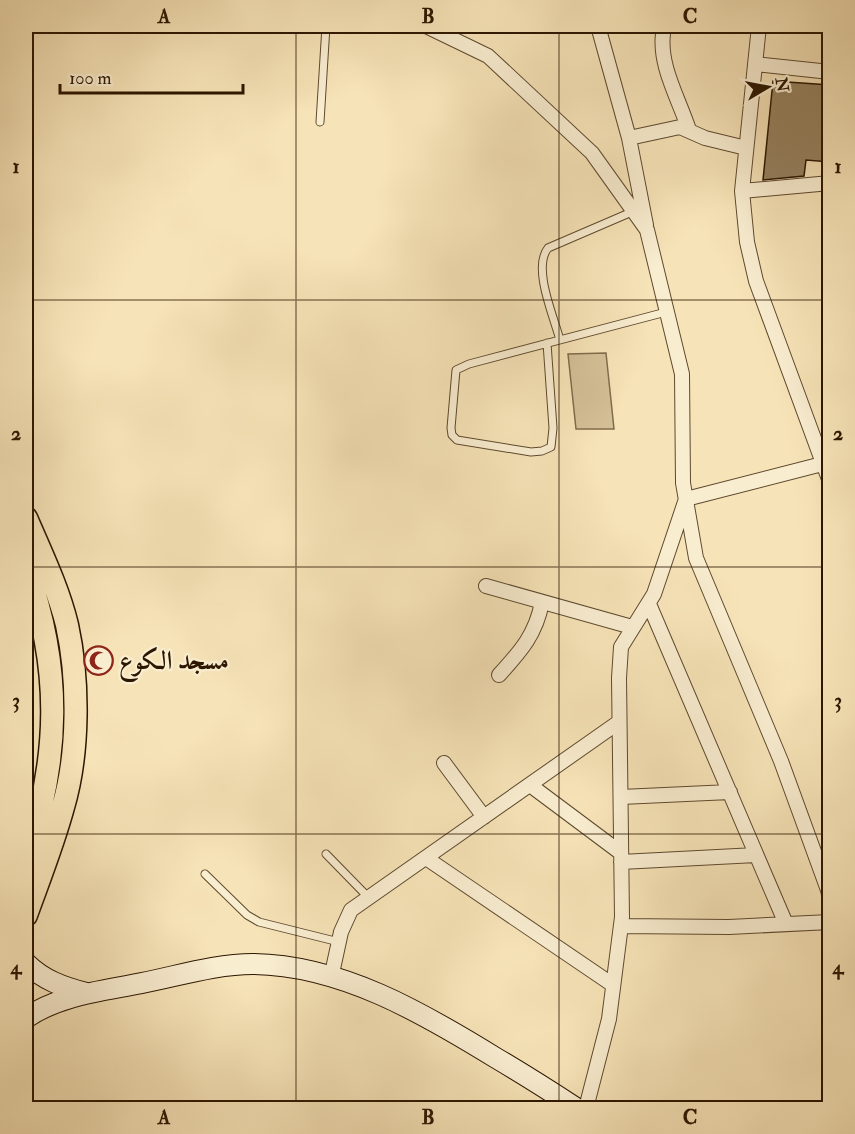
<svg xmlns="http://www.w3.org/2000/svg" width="855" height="1134" font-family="'IM FELL Double Pica',Amiri,serif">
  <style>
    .park { fill: #d4c098; stroke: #806b4c; stroke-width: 1.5 }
    .building { fill: #95815f; stroke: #2c1600; stroke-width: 1.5 }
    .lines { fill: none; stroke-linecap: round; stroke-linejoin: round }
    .lane-casing { stroke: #5e492e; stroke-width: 9 }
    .street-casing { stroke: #5e492e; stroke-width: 16 }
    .secondary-casing { stroke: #2c1600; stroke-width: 22 }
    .primary-casing { stroke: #2c1600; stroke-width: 25 }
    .lane { stroke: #f9edd0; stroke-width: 7 }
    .street { stroke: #f9edd0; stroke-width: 14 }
    .secondary { stroke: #f9edd0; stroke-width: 20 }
    .primary { stroke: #f6e3b7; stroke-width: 22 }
    .grid { fill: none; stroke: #2c1600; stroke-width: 1.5; stroke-opacity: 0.55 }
    .labels { text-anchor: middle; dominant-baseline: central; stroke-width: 4.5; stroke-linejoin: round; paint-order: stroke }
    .poi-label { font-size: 26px; font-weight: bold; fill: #2c1600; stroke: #f9edd0; text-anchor: start }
    .neatline { fill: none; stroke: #2c1600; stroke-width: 2 }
    .grid-label { font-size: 20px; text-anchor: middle; font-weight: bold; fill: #2c1600 }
  </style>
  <rect width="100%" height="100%" fill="#f6e3b7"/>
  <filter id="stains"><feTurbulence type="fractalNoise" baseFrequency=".00333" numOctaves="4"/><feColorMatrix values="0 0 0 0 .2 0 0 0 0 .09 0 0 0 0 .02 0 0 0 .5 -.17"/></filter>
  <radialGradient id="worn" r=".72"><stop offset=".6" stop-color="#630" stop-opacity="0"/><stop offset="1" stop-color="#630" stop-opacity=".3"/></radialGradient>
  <path class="park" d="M 606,353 L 614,429 L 576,429 L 568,354 Z"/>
  <path class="building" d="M 773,81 L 830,85 L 830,162 L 806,160 L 804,176 L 763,180 Z"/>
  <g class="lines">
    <defs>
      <path id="lane" d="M 320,122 L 326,26
        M 560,340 C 554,317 532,268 548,248 L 634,211
        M 547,343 L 553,428 L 551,447 L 542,451 L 531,452 L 457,440 L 452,435 L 451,428 L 456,370 L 469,364 L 666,312
        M 326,854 L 369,898
        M 205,874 L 247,915 L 259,922 L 339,942"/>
      <path id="street" d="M 426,26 L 488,56 L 592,153 L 647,230 L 682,374 L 683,483 L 696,558 L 781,761 L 828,890 L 830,900
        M 598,26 L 629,138 L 646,225
        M 759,26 L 742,191 L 747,242 L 756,281 L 830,482
        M 663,34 C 659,66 679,99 689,130
        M 755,64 L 830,72
        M 629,138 L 680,127 L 705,138 L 746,148
        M 742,191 L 830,183
        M 486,586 L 632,627
        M 649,604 L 786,924
        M 499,675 C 521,651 536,634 542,602
        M 444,763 L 484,817
        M 530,785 L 621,853
        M 621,797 L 730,792
        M 426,858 L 613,985
        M 621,862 L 756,855
        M 621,926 L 729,927 L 830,922
        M 331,978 L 341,932 L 351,910 L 619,722
        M 586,1108 L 609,1019 L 622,917 L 619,678 L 621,647 L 654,594 L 686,499 L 830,462"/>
      <path id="secondary" d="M 26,963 C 43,980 63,987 86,993
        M 26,1018 C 59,995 103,991 142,983 C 178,976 216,964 253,964 C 341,965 423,1013 496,1058 C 523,1074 550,1091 576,1108"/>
      <path id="primary" d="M 26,518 C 41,553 58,588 67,625 C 79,680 79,753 63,807 C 53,844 39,879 26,915
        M 26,568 C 62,668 60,758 26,859"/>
    </defs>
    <use href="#lane" class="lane-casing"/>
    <use href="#street" class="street-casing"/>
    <use href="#secondary" class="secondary-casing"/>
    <use href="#primary" class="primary-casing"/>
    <use href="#lane" class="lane"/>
    <use href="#street" class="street"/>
    <use href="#secondary" class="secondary"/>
    <use href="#primary" class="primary"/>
  </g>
  <path class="grid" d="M 296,26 L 296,1108M 559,26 L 559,1108M 26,300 L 830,300M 26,567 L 830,567M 26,834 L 830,834"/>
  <defs>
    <symbol id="mosque-ring" viewBox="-11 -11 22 22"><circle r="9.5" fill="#f9edd0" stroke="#8f2418" stroke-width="1.5"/><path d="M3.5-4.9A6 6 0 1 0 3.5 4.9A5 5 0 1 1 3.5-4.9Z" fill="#8f2418"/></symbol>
  </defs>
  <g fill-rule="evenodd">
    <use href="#mosque-ring" x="82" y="644" width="33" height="33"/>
  </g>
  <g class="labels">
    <g class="poi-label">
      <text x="119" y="661">مسجد الكوع</text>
    </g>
  </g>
  <rect width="855" height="1134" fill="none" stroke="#f6e3b7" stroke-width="66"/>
  <g transform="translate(768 87) rotate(80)" stroke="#f9edd0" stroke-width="4.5" paint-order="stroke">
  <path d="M0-4.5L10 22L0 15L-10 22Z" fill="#2c1600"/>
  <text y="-9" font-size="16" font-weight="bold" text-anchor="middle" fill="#2c1600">N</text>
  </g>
  <path d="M60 84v9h183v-9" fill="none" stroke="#2c1600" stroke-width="3"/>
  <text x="69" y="84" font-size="18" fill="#2c1600" stroke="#f9edd0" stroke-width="4.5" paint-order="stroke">100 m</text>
  <rect x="33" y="33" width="789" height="1068" class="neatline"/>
  <g class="grid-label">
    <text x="164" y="23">A</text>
    <text x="428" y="23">B</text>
    <text x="690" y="23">C</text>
    <text x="16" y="173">1</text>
    <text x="838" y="173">1</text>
    <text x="16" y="440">2</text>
    <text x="838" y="440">2</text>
    <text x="16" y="707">3</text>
    <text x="838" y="707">3</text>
    <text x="16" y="974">4</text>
    <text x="838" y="974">4</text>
    <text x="164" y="1124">A</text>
    <text x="428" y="1124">B</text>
    <text x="690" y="1124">C</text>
  </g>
  <rect width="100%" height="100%" filter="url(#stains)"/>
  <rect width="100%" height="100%" fill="url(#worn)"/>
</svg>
